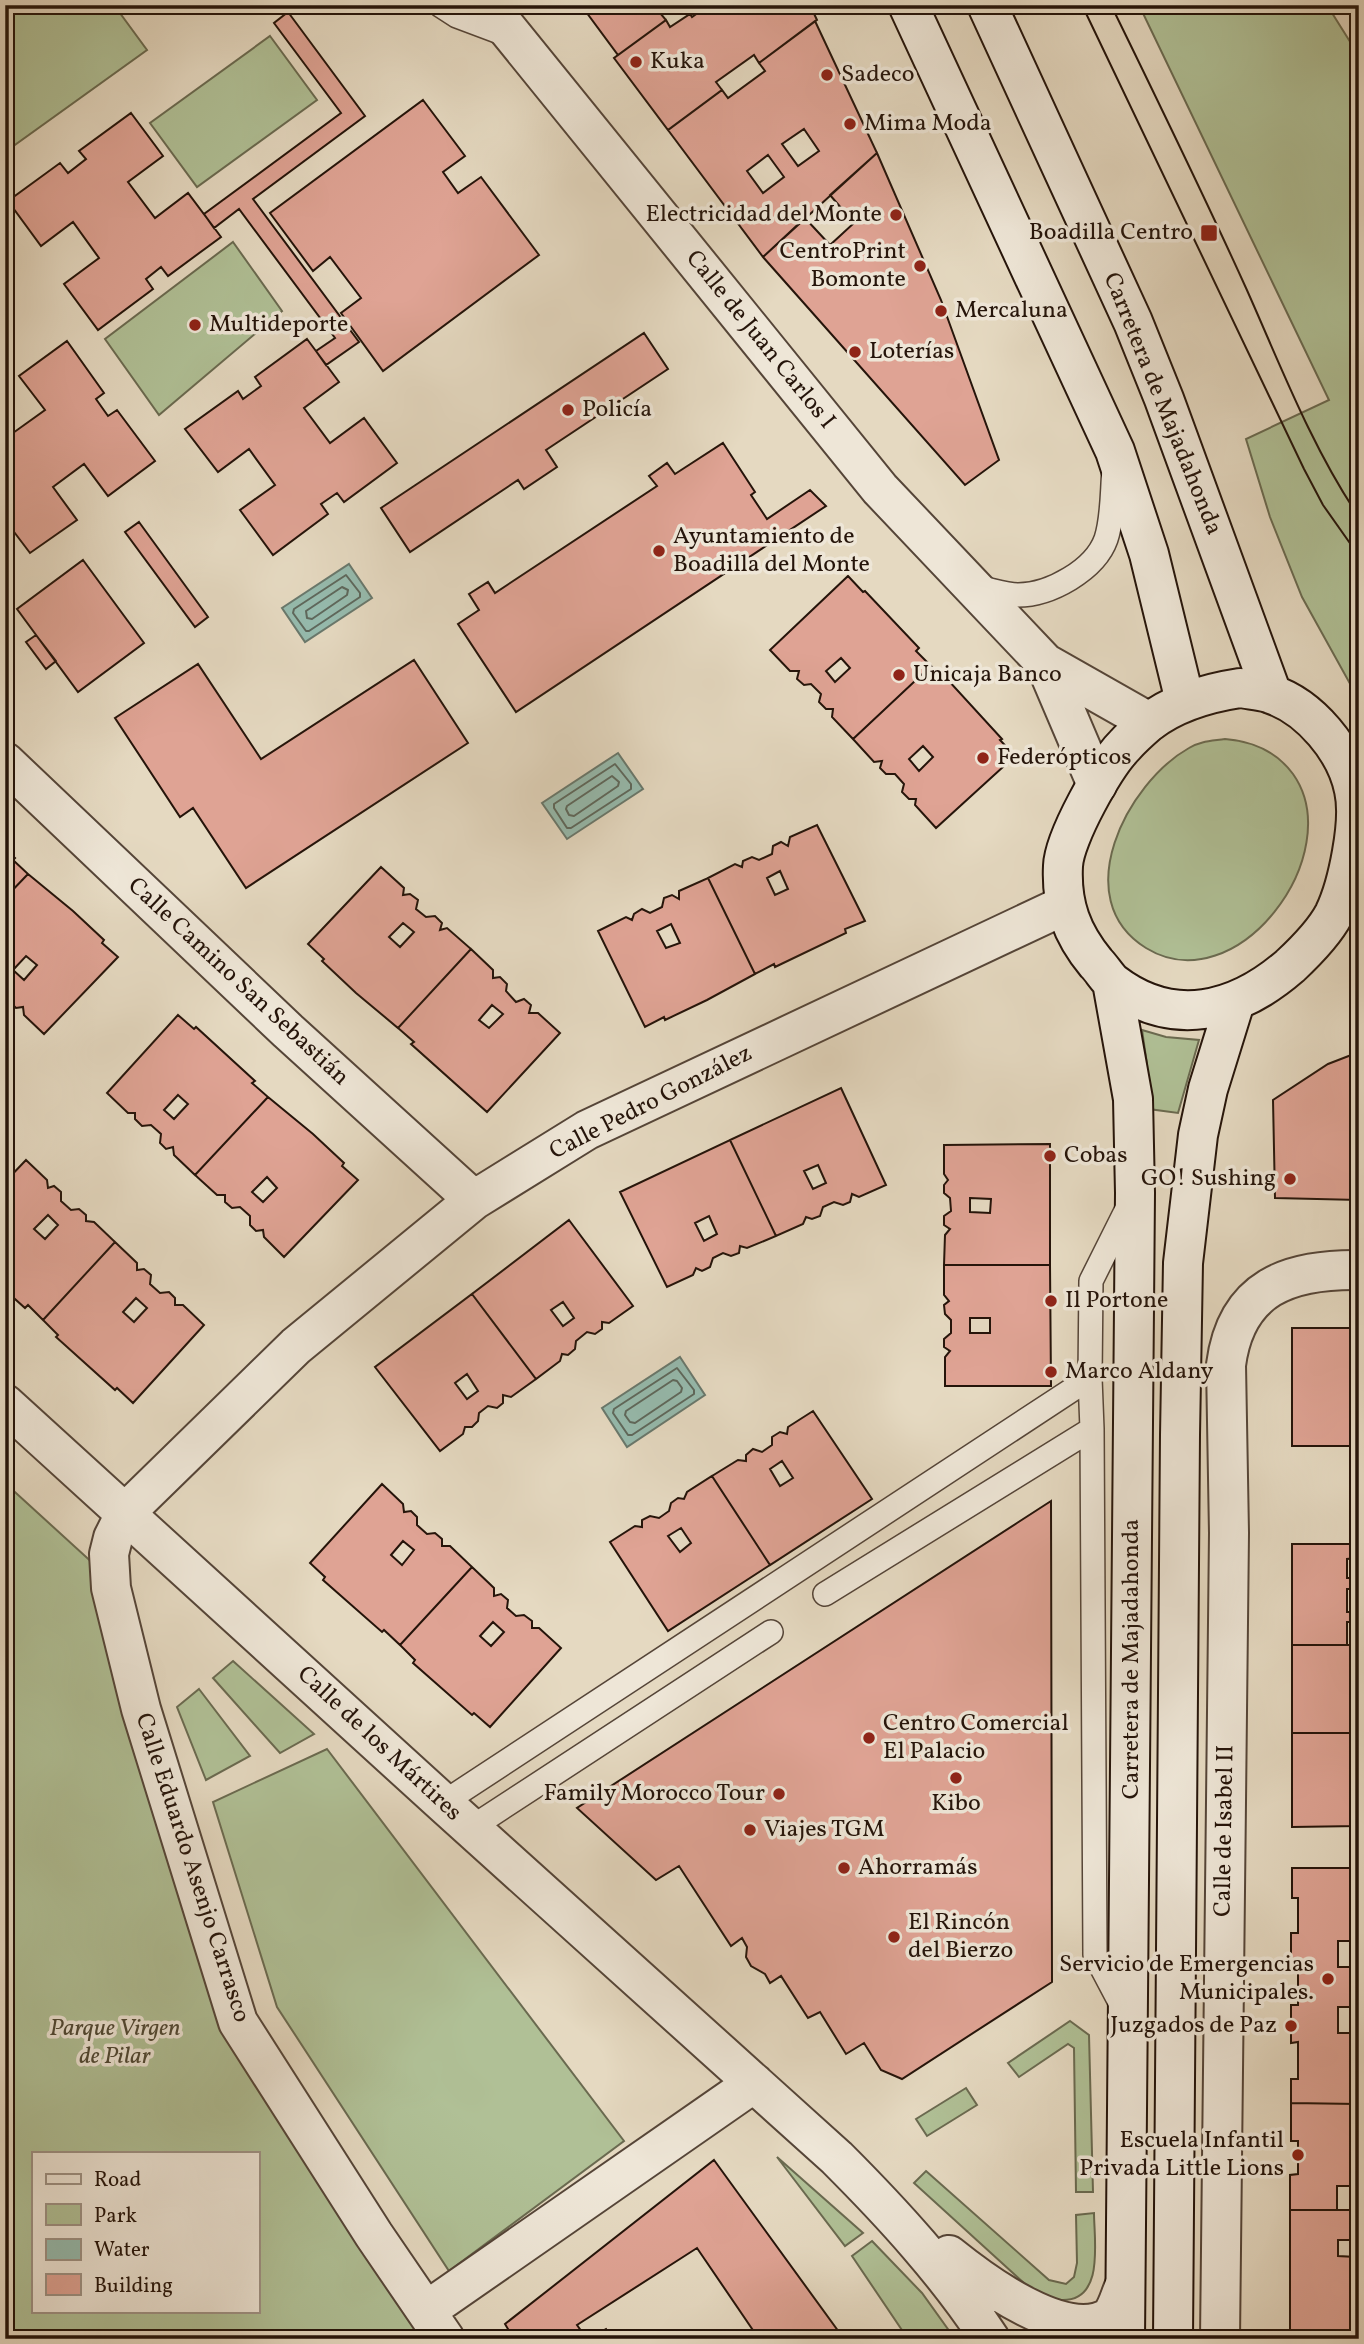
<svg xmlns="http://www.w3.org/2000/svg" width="1364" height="2344" font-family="Vollkorn,serif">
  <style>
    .green { fill: #b0c096; stroke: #6a6a50; stroke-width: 2; fill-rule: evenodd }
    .water { fill: #96bbae; stroke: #69786c; stroke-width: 2 }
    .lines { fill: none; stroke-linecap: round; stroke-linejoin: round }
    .shore { stroke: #5e685c; stroke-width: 2 }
    .building { fill: #dfa394; stroke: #25140a; stroke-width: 2; fill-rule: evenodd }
    .lane-casing { stroke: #554538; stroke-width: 26 }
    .street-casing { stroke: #554538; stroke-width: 42 }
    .secondary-casing { stroke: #25140a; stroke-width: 42 }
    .lane { stroke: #eee6d7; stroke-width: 23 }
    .street { stroke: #eee6d7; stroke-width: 38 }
    .secondary { stroke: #eee6d7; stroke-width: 38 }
    .tram { stroke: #25140a; stroke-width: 2 }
    .poi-dot { fill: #8f2418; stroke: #eee6d7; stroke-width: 2.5 }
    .labels { text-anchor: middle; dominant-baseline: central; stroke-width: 7; stroke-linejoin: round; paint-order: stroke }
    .poi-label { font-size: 24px; fill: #25140a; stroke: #eee6d7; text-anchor: start }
    .street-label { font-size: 24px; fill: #25140a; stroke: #eee6d7 }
    .park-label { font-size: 24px; font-style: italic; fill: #4f4834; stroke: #eee6d7 }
  </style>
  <rect width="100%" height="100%" fill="#e5d9c1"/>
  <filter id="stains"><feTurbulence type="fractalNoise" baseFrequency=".00286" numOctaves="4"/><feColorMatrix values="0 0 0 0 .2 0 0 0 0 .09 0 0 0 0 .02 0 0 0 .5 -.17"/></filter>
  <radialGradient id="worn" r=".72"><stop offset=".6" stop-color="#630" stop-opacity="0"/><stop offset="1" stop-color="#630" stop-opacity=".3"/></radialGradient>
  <path class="green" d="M 5,5 L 114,5 L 147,50 L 5,152 Z
    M 1139,5 L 1327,5 L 1359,56 L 1359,700 L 1302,597 L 1270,517 L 1246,439 L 1329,400 Z
    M 270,36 L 317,100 L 197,187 L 150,123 Z
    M 233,242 L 282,311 L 159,415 L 105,339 Z
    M 1225,739 C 1252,741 1277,752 1293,774 C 1349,853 1237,1004 1146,948 C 1067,899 1127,783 1189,748 C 1200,741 1212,741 1225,739 Z
    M 1142,1030 L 1166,1037 L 1199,1040 L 1178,1113 L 1149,1109 L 1147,1064 Z
    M 5,1483 L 96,1566 L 185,1900 L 428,2339 L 5,2339 ZM 33,2153 L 257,2153 L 257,2311 L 33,2311 Z
    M 233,1661 L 314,1734 L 280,1753 L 213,1678 Z
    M 199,1689 L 250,1756 L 206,1780 L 177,1707 Z
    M 327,1749 L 624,2141 L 449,2271 L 277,2007 L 213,1802 Z
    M 1070,2021 L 1089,2035 L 1093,2192 L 1076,2192 L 1074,2048 L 1068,2044 L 1019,2077 L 1008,2063 Z
    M 966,2088 L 977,2105 L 927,2136 L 916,2119 Z
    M 777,2157 L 863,2233 L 845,2246 Z
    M 926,2171 L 1049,2280 L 1066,2284 L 1074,2277 L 1077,2263 L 1076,2215 L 1094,2213 C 1094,2240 1105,2301 1062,2300 C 1053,2300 1043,2296 1035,2293 L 914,2183 Z
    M 872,2241 L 922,2293 L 955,2339 L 908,2339 L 852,2256 Z"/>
  <path class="water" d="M 349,564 L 372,598 L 305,642 L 282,608 Z
    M 618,753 L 643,789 L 567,839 L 542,803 Z
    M 680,1357 L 705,1395 L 627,1447 L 602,1408 Z"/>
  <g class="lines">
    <path class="shore" d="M 346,575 L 360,593 L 360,597 L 309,631 L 306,631 L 293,613 L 294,609 Z
      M 342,587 L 348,590 L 347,595 L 312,619 L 307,618 L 306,611 Z
      M 615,764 L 631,784 L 631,789 L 571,828 L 567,828 L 554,808 L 554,804 Z
      M 612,776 L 619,782 L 618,786 L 574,816 L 569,815 L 566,809 L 567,806 Z
      M 677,1368 L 694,1390 L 694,1394 L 632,1435 L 628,1435 L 613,1413 L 614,1409 Z
      M 673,1380 L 677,1381 L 682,1388 L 681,1392 L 635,1423 L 630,1422 L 625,1415 L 626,1411 Z"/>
  </g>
  <path class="building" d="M 581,5 L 657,5 L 655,7 L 666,20 L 618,55 Z
    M 705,5 L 810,5 L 817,20 L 759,63 L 754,55 L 716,82 L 722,90 L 668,130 L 614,58 L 666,20 L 670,27 L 690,14 L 692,17 L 706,7 Z
    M 288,12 L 365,116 L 253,199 L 359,342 L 326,365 L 316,351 L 335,338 L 239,209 L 214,228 L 204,214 L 341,113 L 274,23 Z
    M 815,21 L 877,153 L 763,257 L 668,130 L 722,90 L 728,98 L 765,71 L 759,63 ZM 804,129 L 819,151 L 798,166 L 782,144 ZM 768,155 L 784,177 L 763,193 L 747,171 Z
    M 423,100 L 465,156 L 443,172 L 458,193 L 481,177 L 539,255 L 383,371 L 341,313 L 361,298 L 330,257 L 313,271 L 270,213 Z
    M 131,113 L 163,156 L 128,182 L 155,218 L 188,193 L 221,237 L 168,276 L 161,267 L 146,279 L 153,289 L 98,330 L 64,284 L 99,258 L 73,222 L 41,246 L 8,201 L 60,163 L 68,173 L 86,159 L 79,151 Z
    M 877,153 L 941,300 L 999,460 L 965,485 L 763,257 L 805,218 L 830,245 L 854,223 L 830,195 Z
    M 644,333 L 668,369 L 546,450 L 557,467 L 524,489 L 518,480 L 410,552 L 381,508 Z
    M 307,339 L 339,382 L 304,408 L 330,443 L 364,418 L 397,463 L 344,502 L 337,493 L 321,504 L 328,514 L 273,555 L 240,510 L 275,485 L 249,449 L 218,472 L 185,429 L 238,391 L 243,399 L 261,386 L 255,377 Z
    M 67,341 L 104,393 L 96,399 L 108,416 L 117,410 L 155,461 L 108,496 L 84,464 L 53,487 L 77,520 L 30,553 L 5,520 L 5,423 L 13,433 L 45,410 L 19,376 Z
    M 723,443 L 755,492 L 751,495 L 767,519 L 810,490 L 826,506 L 516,712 L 458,624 L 479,610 L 469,594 L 488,582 L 495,593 L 657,486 L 649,476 L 667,463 L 675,474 Z
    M 139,522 L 208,617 L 195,627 L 125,532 Z
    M 83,560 L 144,643 L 78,692 L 17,609 Z
    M 848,576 L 863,592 L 865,591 L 919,648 L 916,651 L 931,666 L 853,739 L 832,717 L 833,709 L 826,709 L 819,702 L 821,694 L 811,684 L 804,685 L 797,679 L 799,671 L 790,671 L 770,650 ZM 841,658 L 850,668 L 835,682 L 826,671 Z
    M 36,635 L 56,661 L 46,669 L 26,642 Z
    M 414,660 L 468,743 L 246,888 L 193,808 L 180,817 L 115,718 L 198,664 L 261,759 Z
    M 931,666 L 945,682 L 948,680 L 1002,739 L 1000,740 L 1015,756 L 936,828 L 915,805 L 916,799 L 909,799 L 902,792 L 904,784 L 895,774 L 886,774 L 880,768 L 882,761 L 874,762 L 853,739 ZM 923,746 L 933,757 L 919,771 L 909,759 Z
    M 817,825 L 865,921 L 845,929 L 846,933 L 775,967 L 774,964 L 755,974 L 708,878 L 735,864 L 742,867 L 743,861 L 752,857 L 759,860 L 772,854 L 773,846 L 781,842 L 788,846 L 790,837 ZM 780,871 L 788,889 L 775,895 L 767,878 Z
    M 5,849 L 15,858 L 13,860 L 28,874 L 5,898 Z
    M 381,867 L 404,888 L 403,895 L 410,894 L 418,900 L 416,909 L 426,917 L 435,916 L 442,923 L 440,930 L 447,928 L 471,949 L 398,1028 L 356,993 L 322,961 L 324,959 L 308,944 ZM 403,923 L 414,932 L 400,947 L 389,937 Z
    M 28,874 L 73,911 L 104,940 L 102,943 L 118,957 L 44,1034 L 24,1015 L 23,1007 L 16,1008 L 10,1002 L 10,993 L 5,989 L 5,898 ZM 26,956 L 37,965 L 24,980 L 13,970 Z
    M 708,878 L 755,974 L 707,1000 L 665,1020 L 664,1017 L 645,1027 L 598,931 L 626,917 L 632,920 L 634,914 L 642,909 L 650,913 L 662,907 L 664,898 L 672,895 L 679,899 L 679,891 ZM 671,924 L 680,943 L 666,948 L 657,931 Z
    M 471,949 L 493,970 L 493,978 L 500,977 L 507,984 L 506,991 L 516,1002 L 524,999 L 531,1005 L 529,1013 L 538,1013 L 560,1033 L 487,1112 L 411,1044 L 414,1042 L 398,1028 ZM 492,1005 L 503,1014 L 489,1028 L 479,1020 Z
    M 178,1015 L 194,1029 L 196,1027 L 255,1081 L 252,1083 L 268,1097 L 195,1175 L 174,1155 L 173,1147 L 166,1149 L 160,1143 L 161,1134 L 151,1125 L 142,1126 L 135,1119 L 135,1113 L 128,1113 L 107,1093 ZM 178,1095 L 188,1104 L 174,1119 L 164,1110 Z
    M 1359,1052 L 1359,1200 L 1275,1198 L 1273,1100 L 1328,1064 Z
    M 841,1088 L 886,1185 L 859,1197 L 852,1194 L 850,1202 L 843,1205 L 834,1202 L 823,1207 L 820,1216 L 812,1219 L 806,1217 L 803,1224 L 776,1236 L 730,1140 ZM 818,1165 L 826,1183 L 813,1189 L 804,1171 Z
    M 268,1097 L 313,1134 L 344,1163 L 342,1166 L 358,1180 L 284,1257 L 264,1237 L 263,1230 L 256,1231 L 250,1225 L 250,1216 L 240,1207 L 232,1208 L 225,1202 L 225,1195 L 217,1195 L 195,1175 ZM 267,1177 L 277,1188 L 263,1202 L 252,1192 Z
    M 730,1140 L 776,1236 L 747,1248 L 740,1246 L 739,1253 L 731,1256 L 723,1253 L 713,1258 L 710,1267 L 702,1271 L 696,1268 L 693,1275 L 667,1287 L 620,1192 ZM 709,1216 L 717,1234 L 704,1241 L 695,1223 Z
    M 1050,1144 L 1050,1265 L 944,1265 L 945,1235 L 950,1229 L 944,1225 L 944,1216 L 951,1211 L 950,1198 L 944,1193 L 944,1185 L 948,1180 L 944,1174 L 944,1145 ZM 970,1198 L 991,1199 L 990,1213 L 970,1212 Z
    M 26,1160 L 47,1180 L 48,1188 L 54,1186 L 61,1192 L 61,1201 L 71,1210 L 79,1209 L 86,1215 L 86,1221 L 94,1222 L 115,1242 L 43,1320 L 28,1305 L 25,1308 L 5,1290 L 5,1182 ZM 48,1215 L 58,1225 L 45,1239 L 34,1229 Z
    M 569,1220 L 633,1306 L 609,1323 L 602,1322 L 602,1329 L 595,1334 L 587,1332 L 576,1341 L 575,1349 L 568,1355 L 562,1354 L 560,1361 L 536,1379 L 472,1294 ZM 563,1302 L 574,1318 L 563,1326 L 551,1310 Z
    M 115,1242 L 137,1263 L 137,1270 L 144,1269 L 151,1275 L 150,1284 L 160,1293 L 169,1292 L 175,1298 L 175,1305 L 183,1305 L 204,1325 L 133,1403 L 117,1388 L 115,1390 L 56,1337 L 58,1335 L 43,1320 ZM 136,1298 L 147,1308 L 134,1322 L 123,1312 Z
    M 944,1265 L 1050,1265 L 1051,1386 L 945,1386 L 945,1357 L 950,1351 L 944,1347 L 944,1339 L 951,1333 L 951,1320 L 945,1314 L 944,1305 L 949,1301 L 944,1295 ZM 970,1318 L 990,1318 L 990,1333 L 970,1333 Z
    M 472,1294 L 536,1379 L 511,1397 L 503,1395 L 503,1403 L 497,1408 L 488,1406 L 479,1413 L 478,1421 L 472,1427 L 465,1427 L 463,1434 L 440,1451 L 375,1367 ZM 467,1374 L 478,1391 L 467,1399 L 455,1383 Z
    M 1292,1328 L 1358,1328 L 1359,1446 L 1292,1446 Z
    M 813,1411 L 872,1499 L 770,1565 L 712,1476 L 738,1460 L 746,1461 L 746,1455 L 753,1449 L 762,1452 L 772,1445 L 772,1437 L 780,1432 L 787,1434 L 788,1427 ZM 782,1461 L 793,1478 L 780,1486 L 770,1469 Z
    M 712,1476 L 770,1565 L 668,1631 L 610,1542 L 635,1526 L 642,1527 L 642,1520 L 650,1516 L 659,1518 L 669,1511 L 671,1503 L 678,1498 L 684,1499 L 687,1492 ZM 681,1528 L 691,1543 L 680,1552 L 668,1536 Z
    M 382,1484 L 403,1504 L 404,1512 L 411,1511 L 417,1517 L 417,1525 L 427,1534 L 435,1533 L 442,1539 L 442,1546 L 450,1546 L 472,1567 L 400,1645 L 384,1630 L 382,1632 L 323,1580 L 325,1577 L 310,1563 ZM 403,1541 L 414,1550 L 402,1565 L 391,1555 Z
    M 1051,1501 L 1052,1982 L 902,2079 L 881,2070 L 864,2043 L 846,2054 L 820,2012 L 808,2018 L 781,1976 L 770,1983 L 765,1974 L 751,1966 L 746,1957 L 747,1947 L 742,1938 L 731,1946 L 679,1866 L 656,1880 L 577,1808 Z
    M 1292,1544 L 1358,1544 L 1358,1558 L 1347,1559 L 1347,1578 L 1358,1578 L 1358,1589 L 1347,1589 L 1347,1612 L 1358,1612 L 1358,1622 L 1347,1622 L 1347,1645 L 1292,1645 Z
    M 472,1567 L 494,1588 L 494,1596 L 501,1594 L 508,1600 L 507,1608 L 516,1616 L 524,1615 L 532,1621 L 532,1628 L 539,1628 L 561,1648 L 490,1727 L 474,1713 L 472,1715 L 413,1663 L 415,1660 L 400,1645 ZM 493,1622 L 504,1632 L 491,1646 L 480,1636 Z
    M 1292,1645 L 1359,1645 L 1358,1666 L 1350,1666 L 1350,1713 L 1358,1713 L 1358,1733 L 1292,1733 Z
    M 1292,1733 L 1358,1733 L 1358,1753 L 1350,1753 L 1350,1807 L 1359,1807 L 1358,1826 L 1292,1827 Z
    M 1292,1868 L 1358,1868 L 1357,1941 L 1338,1941 L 1338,1967 L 1357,1967 L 1357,2007 L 1338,2007 L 1338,2033 L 1358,2033 L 1357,2104 L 1291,2103 L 1291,2079 L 1298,2079 L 1298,2042 L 1291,2043 L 1291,2005 L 1298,2005 L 1298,1971 L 1291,1971 L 1291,1933 L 1298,1933 L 1298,1898 L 1292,1898 Z
    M 1291,2103 L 1357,2104 L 1357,2186 L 1337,2186 L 1337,2210 L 1290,2210 L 1290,2175 L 1298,2174 L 1298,2141 L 1291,2141 Z
    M 714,2160 L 844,2339 L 759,2339 L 697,2248 L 577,2325 L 587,2339 L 606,2329 L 611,2339 L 514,2339 L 505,2324 Z
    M 1290,2210 L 1357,2210 L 1357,2240 L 1338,2240 L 1338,2256 L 1356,2257 L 1356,2335 L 1290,2334 Z
    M 1290,2334 L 1356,2335 L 1356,2339 L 1290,2339 Z"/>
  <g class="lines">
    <defs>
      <path id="lane" d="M 440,5 L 457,16 L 505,34
        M 975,587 C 989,589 1005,595 1018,595 C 1050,595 1095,570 1106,539 C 1113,518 1112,491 1114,469
        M 825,1594 L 1092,1429
        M 443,1803 L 1090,1378
        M 471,1828 L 771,1632
        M 1123,2008 L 1095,1955 L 1092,1429 L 1090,1378 L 1091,1281 L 1129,1205"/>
      <path id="street" d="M 488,5 L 880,489 L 1045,663 L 1149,722
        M 1045,663 L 1097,785
        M 5,762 L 288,1031 L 474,1200
        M 5,1404 L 443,1803 L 837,2158 C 893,2214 947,2273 990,2339
        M 949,2255 C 985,2284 1066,2344 1110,2317 C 1117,2309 1120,2296 1124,2287
        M 426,2311 L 754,2083
        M 445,2339 L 374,2235 L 238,2022 L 141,1709 L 111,1588 L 109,1554 L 113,1538 L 126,1512 L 296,1346 L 474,1200 L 587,1130 L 1065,905
        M 1220,2339 L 1229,1533 L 1226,1365 C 1236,1287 1289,1269 1359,1270"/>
      <path id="secondary" d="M 908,5 L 1115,451 L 1149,554 L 1185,701
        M 987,5 L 1133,322 L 1164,399 L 1272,694
        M 1240,688 C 1250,690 1262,690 1271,694 C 1310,707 1346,750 1354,790 C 1361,821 1348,885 1334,914 C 1324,933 1305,952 1290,966 C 1237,1012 1173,1029 1113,983 C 1107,978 1102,969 1096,963 C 1072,934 1061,905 1063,866 C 1064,838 1105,765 1125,745 C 1132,737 1140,730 1148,723 C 1175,702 1207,693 1240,688 Z
        M 1112,982 L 1133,1099 L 1135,1193 L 1125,2339
        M 1173,2339 L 1180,1435 L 1183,1263 L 1198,1135 L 1208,1089 L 1235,1002"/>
    </defs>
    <use href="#lane" class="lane-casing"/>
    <use href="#street" class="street-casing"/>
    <use href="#secondary" class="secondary-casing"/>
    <use href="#lane" class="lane"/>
    <use href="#street" class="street"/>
    <use href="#secondary" class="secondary"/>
    <path class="tram" d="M 1082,5 L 1304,469 L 1323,505 L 1359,556
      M 1111,5 C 1157,99 1203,193 1246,288 C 1280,364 1312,448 1359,517"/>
  </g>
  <g class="poi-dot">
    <circle cx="636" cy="62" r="7"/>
    <circle cx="827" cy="75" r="7"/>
    <circle cx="850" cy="124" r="7"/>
    <circle cx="896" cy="215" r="7"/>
    <rect x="1200" y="224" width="18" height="18" rx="3.5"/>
    <circle cx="920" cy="266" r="7"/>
    <circle cx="941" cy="311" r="7"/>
    <circle cx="195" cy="325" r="7"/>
    <circle cx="855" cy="352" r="7"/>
    <circle cx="568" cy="410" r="7"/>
    <circle cx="659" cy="551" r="7"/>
    <circle cx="899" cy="675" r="7"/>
    <circle cx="983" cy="758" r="7"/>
    <circle cx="1050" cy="1156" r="7"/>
    <circle cx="1290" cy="1179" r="7"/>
    <circle cx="1051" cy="1301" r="7"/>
    <circle cx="1051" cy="1372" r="7"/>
    <circle cx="869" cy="1738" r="7"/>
    <circle cx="956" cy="1778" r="7"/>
    <circle cx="779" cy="1794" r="7"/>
    <circle cx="750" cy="1830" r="7"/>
    <circle cx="844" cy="1868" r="7"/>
    <circle cx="894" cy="1937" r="7"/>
    <circle cx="1328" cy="1979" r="7"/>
    <circle cx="1291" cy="2026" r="7"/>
    <circle cx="1298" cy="2155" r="7"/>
  </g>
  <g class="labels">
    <g class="poi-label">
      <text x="650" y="62">Kuka</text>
      <text x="841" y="75">Sadeco</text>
      <text x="864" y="124">Mima Moda</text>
      <text x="882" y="215" text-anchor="end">Electricidad del Monte</text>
      <text x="1193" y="233" text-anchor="end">Boadilla Centro</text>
      <text x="906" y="252" text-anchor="end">CentroPrint<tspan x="906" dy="28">Bomonte</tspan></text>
      <text x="955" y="311">Mercaluna</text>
      <text x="209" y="325">Multideporte</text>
      <text x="869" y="352">Loterías</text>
      <text x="582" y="410">Policía</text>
      <text x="673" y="537">Ayuntamiento de<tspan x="673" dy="28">Boadilla del Monte</tspan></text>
      <text x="913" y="675">Unicaja Banco</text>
      <text x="997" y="758">Federópticos</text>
      <text x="1064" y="1156">Cobas</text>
      <text x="1276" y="1179" text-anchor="end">GO! Sushing</text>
      <text x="1065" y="1301">Il Portone</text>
      <text x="1065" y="1372">Marco Aldany</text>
      <text x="883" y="1724">Centro Comercial<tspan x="883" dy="28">El Palacio</tspan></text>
      <text x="765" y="1794" text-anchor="end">Family Morocco Tour</text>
      <text x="956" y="1804" text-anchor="middle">Kibo</text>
      <text x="764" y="1830">Viajes TGM</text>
      <text x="858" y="1868">Ahorramás</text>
      <text x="908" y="1923">El Rincón<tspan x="908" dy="28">del Bierzo</tspan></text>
      <text x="1314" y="1965" text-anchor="end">Servicio de Emergencias<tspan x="1314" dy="28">Municipales.</tspan></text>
      <text x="1277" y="2026" text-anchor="end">Juzgados de Paz</text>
      <text x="1284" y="2141" text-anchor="end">Escuela Infantil<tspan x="1284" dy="28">Privada Little Lions</tspan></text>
    </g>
    <g class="street-label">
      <text transform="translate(760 340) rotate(51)">Calle de Juan Carlos I</text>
      <text transform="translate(1162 404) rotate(68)">Carretera de Majadahonda</text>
      <text transform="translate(238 982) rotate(43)">Calle Camino San Sebastián</text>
      <text transform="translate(651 1103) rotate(-27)">Calle Pedro González</text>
      <text transform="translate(1132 1659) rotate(-90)">Carretera de Majadahonda</text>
      <text transform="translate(379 1744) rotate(43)">Calle de los Mártires</text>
      <text transform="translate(1225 1831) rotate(-89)">Calle de Isabel II</text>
      <text transform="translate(192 1868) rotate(72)">Calle Eduardo Asenjo Carrasco</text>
    </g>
    <g class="park-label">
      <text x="115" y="2029">Parque Virgen<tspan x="115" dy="28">de Pilar</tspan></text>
    </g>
  </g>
  <rect width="1364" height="2344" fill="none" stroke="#e5d9c1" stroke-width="28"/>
  <rect x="7" y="7" width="1350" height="2330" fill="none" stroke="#25140a" stroke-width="3.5"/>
  <rect x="14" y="14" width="1336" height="2316" fill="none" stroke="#25140a" stroke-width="2"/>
  <rect x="32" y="2152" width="228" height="161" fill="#eee6d7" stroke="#9e9285" stroke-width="2"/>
  <rect x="46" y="2174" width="35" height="10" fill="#eee6d7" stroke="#9e9285" stroke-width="2"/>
  <text x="94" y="2186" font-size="21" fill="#25140a">Road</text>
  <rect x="46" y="2204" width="35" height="21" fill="#b0c096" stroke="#9e9285" stroke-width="2"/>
  <text x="94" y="2222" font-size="21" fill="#25140a">Park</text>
  <rect x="46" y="2239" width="35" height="21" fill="#96bbae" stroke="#9e9285" stroke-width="2"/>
  <text x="94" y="2256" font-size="21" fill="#25140a">Water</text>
  <rect x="46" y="2274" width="35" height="21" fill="#dfa394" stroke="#9e9285" stroke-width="2"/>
  <text x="94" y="2292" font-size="21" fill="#25140a">Building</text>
  <rect width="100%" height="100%" filter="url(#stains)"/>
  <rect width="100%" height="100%" fill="url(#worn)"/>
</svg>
